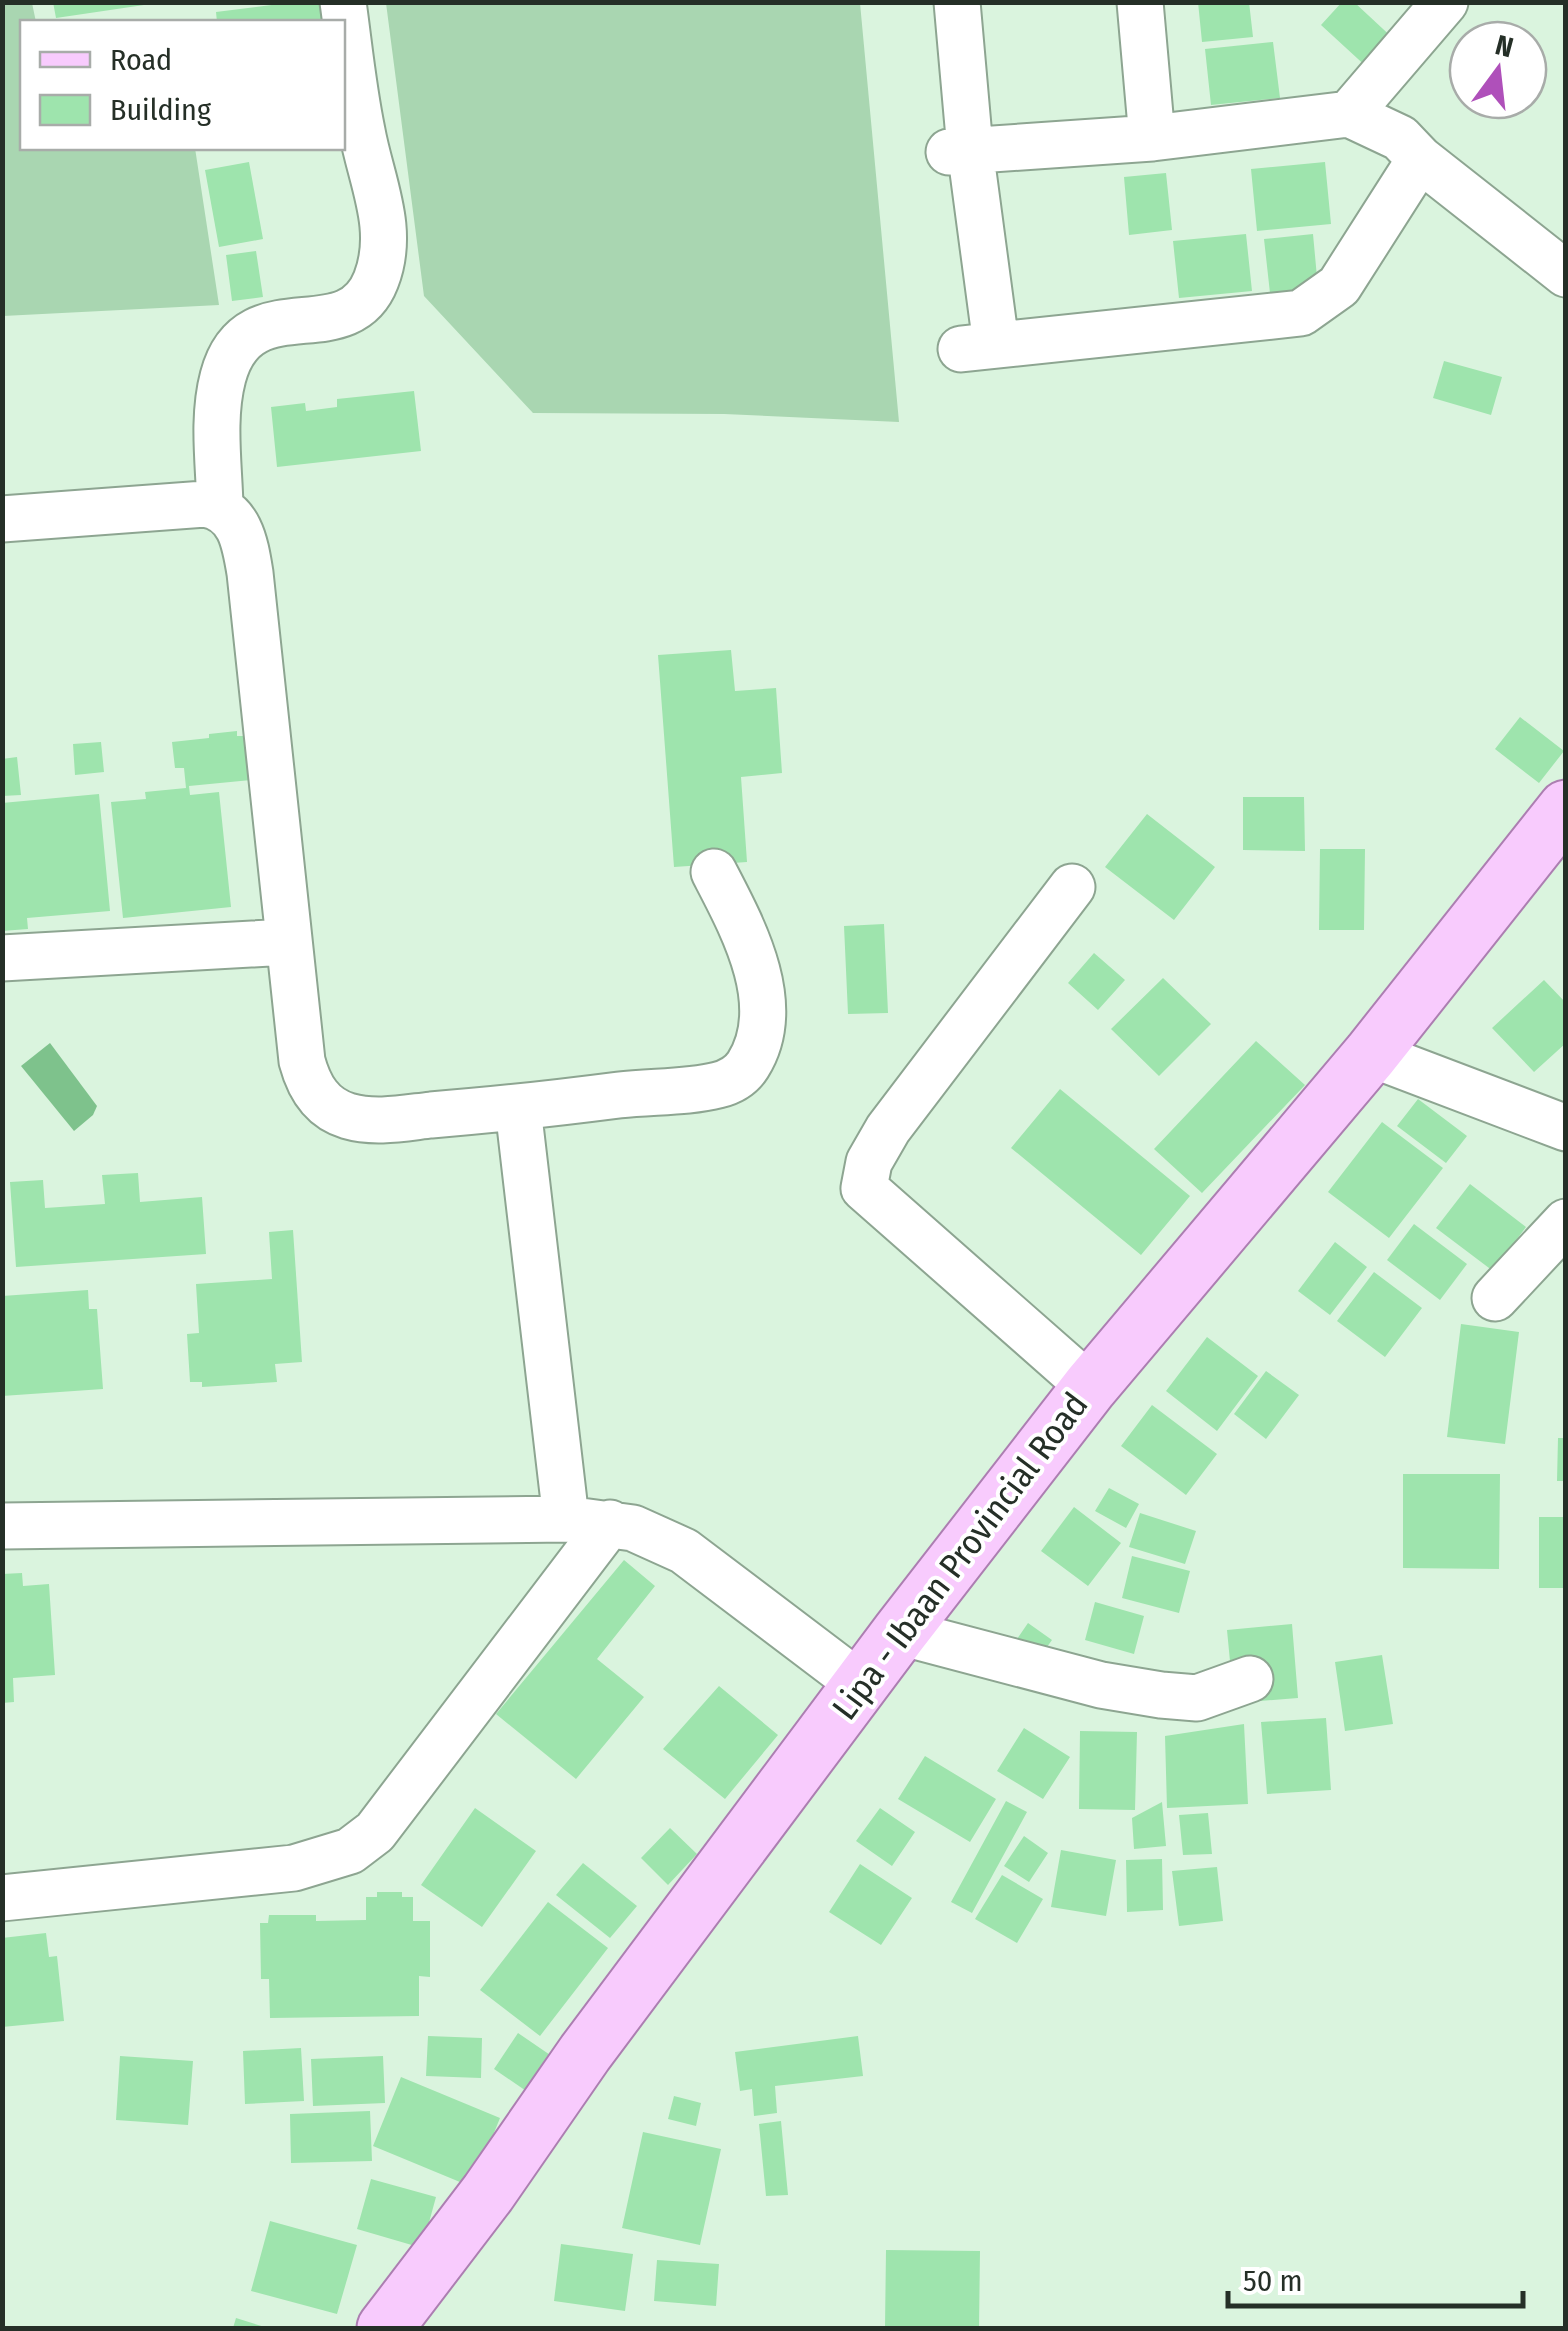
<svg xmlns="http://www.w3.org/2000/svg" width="1568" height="2331" font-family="'Fira Sans Condensed',sans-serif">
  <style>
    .grass { fill: #a9d6b1 }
    .water { fill: #7ec28c }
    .building { fill: #9ee4ad }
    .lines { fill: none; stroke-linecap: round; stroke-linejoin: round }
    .minor-casing { stroke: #8da591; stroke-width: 49 }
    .major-casing { stroke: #ac7eb1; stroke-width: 59 }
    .minor { stroke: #fff; stroke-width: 45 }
    .major { stroke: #f8cbfd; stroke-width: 55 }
    .labels { text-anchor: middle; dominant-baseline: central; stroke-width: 8; stroke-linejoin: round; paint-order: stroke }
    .street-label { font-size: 35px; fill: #252f27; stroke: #fff }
  </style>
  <rect width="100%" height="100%" fill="#daf4de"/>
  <path class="grass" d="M 2,3 L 32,3 L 36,22 L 22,22 L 22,148 L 195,148 L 219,305 L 3,316 Z
    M 386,3 L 860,3 L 899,422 L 724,414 L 533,413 L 424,296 Z"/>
  <path class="water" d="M 50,1043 L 97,1106 L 93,1115 L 74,1131 L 21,1066 Z"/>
  <path class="building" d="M 53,2 L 144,2 L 144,5 L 56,18 Z
    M 295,2 L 319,2 L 322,22 L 217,22 L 216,12 Z
    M 1198,2 L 1249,2 L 1253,37 L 1202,42 Z
    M 1342,2 L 1354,2 L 1397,42 L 1370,70 L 1321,25 Z
    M 1273,42 L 1280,98 L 1211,105 L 1205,49 Z
    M 249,162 L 263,239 L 219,247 L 205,170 Z
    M 1325,162 L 1331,224 L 1257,231 L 1251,169 Z
    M 1166,173 L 1172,230 L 1129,235 L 1124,177 Z
    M 1246,234 L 1252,291 L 1179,298 L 1173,241 Z
    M 1313,234 L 1318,288 L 1270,293 L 1264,239 Z
    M 256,251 L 263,297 L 232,301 L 226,255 Z
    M 1444,361 L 1502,377 L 1491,415 L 1433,398 Z
    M 414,391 L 421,451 L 277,467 L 271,407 L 305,403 L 306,411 L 337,407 L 337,399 Z
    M 731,650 L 735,691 L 776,688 L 782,773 L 741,777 L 747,862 L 674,867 L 658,655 Z
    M 1520,717 L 1564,751 L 1539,783 L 1495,749 Z
    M 237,731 L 237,736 L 247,736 L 251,780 L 189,786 L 190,795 L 219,792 L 231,907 L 123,918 L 111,802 L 146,799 L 145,792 L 186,788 L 184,768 L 175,768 L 172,742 L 209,738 L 209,734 Z
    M 101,742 L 104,772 L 75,775 L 73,744 Z
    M 17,757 L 21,795 L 2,796 L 2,759 Z
    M 99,794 L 110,911 L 27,918 L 28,929 L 2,931 L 2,803 Z
    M 1243,797 L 1304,797 L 1305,851 L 1243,850 Z
    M 1147,814 L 1215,867 L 1174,920 L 1105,867 Z
    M 1320,849 L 1365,849 L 1364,930 L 1319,930 Z
    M 884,924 L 888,1013 L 848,1014 L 844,926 Z
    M 1094,953 L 1125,980 L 1098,1010 L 1068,983 Z
    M 1163,978 L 1211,1024 L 1159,1076 L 1111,1029 Z
    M 1544,980 L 1566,1003 L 1566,1043 L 1534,1072 L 1492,1028 Z
    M 1256,1041 L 1305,1085 L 1202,1193 L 1154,1149 Z
    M 1060,1089 L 1190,1196 L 1141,1255 L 1011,1148 Z
    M 1418,1099 L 1467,1136 L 1446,1163 L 1397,1126 Z
    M 1382,1122 L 1443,1168 L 1389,1238 L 1328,1192 Z
    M 138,1173 L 140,1202 L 202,1197 L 206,1254 L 16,1267 L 10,1182 L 43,1180 L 45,1208 L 105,1204 L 102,1175 Z
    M 1470,1184 L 1526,1227 L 1493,1271 L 1436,1228 Z
    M 1414,1224 L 1467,1264 L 1440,1300 L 1387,1260 Z
    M 293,1230 L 302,1362 L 275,1364 L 277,1382 L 202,1387 L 202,1382 L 190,1382 L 187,1334 L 199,1333 L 196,1284 L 272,1279 L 269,1232 Z
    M 1335,1242 L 1367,1267 L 1330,1315 L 1298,1291 Z
    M 1374,1272 L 1422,1308 L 1385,1357 L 1337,1321 Z
    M 88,1290 L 89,1309 L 97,1309 L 103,1389 L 2,1396 L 2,1296 Z
    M 1461,1324 L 1519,1332 L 1505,1444 L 1447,1437 Z
    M 1207,1337 L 1258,1376 L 1217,1431 L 1166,1391 Z
    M 1266,1371 L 1299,1395 L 1266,1439 L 1234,1414 Z
    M 1152,1405 L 1217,1454 L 1186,1495 L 1121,1446 Z
    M 1558,1438 L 1566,1438 L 1566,1481 L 1557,1481 Z
    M 1403,1474 L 1500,1474 L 1499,1569 L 1403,1568 Z
    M 1109,1488 L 1139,1504 L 1126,1528 L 1095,1511 Z
    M 1074,1507 L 1121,1543 L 1088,1586 L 1041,1551 Z
    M 1140,1513 L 1196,1531 L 1185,1564 L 1129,1547 Z
    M 1539,1517 L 1566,1517 L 1566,1588 L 1539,1588 Z
    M 1132,1556 L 1190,1571 L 1179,1613 L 1122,1598 Z
    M 624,1560 L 655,1586 L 597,1659 L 644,1697 L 576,1779 L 496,1714 Z
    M 22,1573 L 23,1586 L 49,1584 L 55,1675 L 13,1678 L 14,1702 L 2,1703 L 2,1574 Z
    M 1095,1602 L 1144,1616 L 1134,1654 L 1085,1640 Z
    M 1028,1623 L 1052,1640 L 1031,1669 L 1008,1652 Z
    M 1292,1624 L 1298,1698 L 1234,1703 L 1227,1630 Z
    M 1382,1655 L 1393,1724 L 1345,1731 L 1335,1662 Z
    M 719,1686 L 778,1735 L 725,1799 L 663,1749 Z
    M 1326,1718 L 1331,1790 L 1267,1794 L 1261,1722 Z
    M 1244,1724 L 1248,1804 L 1167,1808 L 1165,1736 Z
    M 1024,1728 L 1070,1757 L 1043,1799 L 997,1771 Z
    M 1080,1731 L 1137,1732 L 1135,1810 L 1079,1809 Z
    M 925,1756 L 996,1799 L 970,1842 L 898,1799 Z
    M 1006,1801 L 1027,1812 L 972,1913 L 951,1902 Z
    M 1162,1802 L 1166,1846 L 1134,1849 L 1132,1818 Z
    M 475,1808 L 536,1851 L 482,1927 L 421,1885 Z
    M 880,1808 L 915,1832 L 892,1866 L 856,1841 Z
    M 1208,1813 L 1212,1854 L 1183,1855 L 1179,1815 Z
    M 670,1828 L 697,1854 L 668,1885 L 641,1858 Z
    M 1024,1836 L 1048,1853 L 1029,1882 L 1004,1866 Z
    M 1061,1850 L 1116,1860 L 1106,1916 L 1051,1907 Z
    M 1162,1859 L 1163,1910 L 1127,1912 L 1126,1860 Z
    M 583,1863 L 637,1906 L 610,1938 L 556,1895 Z
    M 860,1864 L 912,1898 L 881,1945 L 829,1912 Z
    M 1217,1867 L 1223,1921 L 1179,1926 L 1172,1871 Z
    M 1002,1875 L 1043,1899 L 1017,1943 L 975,1919 Z
    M 377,1892 L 402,1892 L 402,1897 L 413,1897 L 413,1921 L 430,1921 L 430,1977 L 419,1976 L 419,2016 L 270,2018 L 269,1979 L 261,1979 L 260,1923 L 268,1923 L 269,1915 L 316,1915 L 316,1921 L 366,1920 L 366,1897 L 377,1897 Z
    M 548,1902 L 608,1948 L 540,2036 L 480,1990 Z
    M 46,1933 L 49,1957 L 57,1956 L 64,2021 L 2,2027 L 2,1938 Z
    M 518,2033 L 556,2059 L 532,2095 L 494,2069 Z
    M 428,2036 L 482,2038 L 481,2078 L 426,2076 Z
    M 858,2036 L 863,2076 L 775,2086 L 777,2113 L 754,2116 L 752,2089 L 740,2091 L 735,2052 Z
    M 301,2048 L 304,2101 L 245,2104 L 243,2051 Z
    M 120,2056 L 193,2061 L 188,2125 L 116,2120 Z
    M 383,2056 L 385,2103 L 313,2106 L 311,2059 Z
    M 401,2077 L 500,2118 L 472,2187 L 373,2146 Z
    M 674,2096 L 701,2103 L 696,2126 L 668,2119 Z
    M 370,2111 L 372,2161 L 291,2163 L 290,2114 Z
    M 781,2121 L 788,2195 L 766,2196 L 759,2124 Z
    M 643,2132 L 721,2149 L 700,2245 L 622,2228 Z
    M 371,2179 L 436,2197 L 422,2248 L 357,2229 Z
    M 270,2221 L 357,2245 L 337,2314 L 251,2291 Z
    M 561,2244 L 633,2254 L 625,2311 L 554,2301 Z
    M 886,2250 L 980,2251 L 979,2328 L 885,2328 Z
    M 657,2260 L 719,2264 L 716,2306 L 654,2301 Z
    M 236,2318 L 268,2328 L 233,2328 Z"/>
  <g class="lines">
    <defs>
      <path id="minor" d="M 957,2 L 970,149 L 996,344
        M 1140,2 L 1152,138
        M 1349,114 L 1445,2
        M 949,152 L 1152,138 L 1349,114 L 1400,138 L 1420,159 L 1566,274
        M 961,349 L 1301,313 L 1339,286 L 1420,159
        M 220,506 C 219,465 212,418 223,377 C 248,282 347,355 376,280 C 396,229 371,181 362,131 C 353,88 349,45 343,2
        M 2,519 L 205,504 C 240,510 245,542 250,573 L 302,1061 C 309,1087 321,1108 348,1116 C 375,1124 404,1118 431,1115 C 494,1110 557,1103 619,1095 C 651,1091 687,1093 718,1085 C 730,1082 741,1076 748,1065 C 786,1005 742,926 714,872
        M 1072,887 L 888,1129 L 869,1162 L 864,1188 L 1090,1387
        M 2,958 L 287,942
        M 1371,1054 L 1566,1128
        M 518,1108 L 566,1519
        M 1495,1298 L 1566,1222
        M 2,1526 L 566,1519 L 633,1528 L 684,1551 L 861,1685
        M 900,1632 L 1101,1685 L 1161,1695 L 1197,1698 L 1250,1679
        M 2,1898 L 294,1868 L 350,1851 L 375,1832 L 610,1523"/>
      <path id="major" d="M 385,2328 L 488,2193 L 585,2053 L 900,1632 L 1090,1387 L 1371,1054 L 1566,808"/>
    </defs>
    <use href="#minor" class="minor-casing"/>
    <use href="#major" class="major-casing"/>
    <use href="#minor" class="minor"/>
    <use href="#major" class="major"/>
  </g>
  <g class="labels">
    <g class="street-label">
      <text transform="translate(960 1556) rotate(-53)">Lipa - Ibaan Provincial Road</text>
    </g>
  </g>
  <rect width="1568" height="2331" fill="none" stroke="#252f27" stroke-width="10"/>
  <rect x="20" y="20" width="325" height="130" fill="#ffffff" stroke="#a8aca9" stroke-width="2.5"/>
  <rect x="40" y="52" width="50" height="15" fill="#f8cbfd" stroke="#a8aca9" stroke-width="2.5"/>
  <text x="110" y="70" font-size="30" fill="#252f27">Road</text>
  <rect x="40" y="95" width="50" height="30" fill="#9ee4ad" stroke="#a8aca9" stroke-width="2.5"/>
  <text x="110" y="120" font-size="30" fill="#252f27">Building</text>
  <g transform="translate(1498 70) rotate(15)"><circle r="48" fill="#ffffff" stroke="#a8aca9" stroke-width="2.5"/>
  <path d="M0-8L18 38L0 25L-18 38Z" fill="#af50ba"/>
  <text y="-15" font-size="28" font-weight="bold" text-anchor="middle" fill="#252f27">N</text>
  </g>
  <path d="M1228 2291v15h295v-15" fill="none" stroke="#252f27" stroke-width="5"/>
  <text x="1243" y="2291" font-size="30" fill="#252f27" stroke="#ffffff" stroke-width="8" paint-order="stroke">50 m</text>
</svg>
